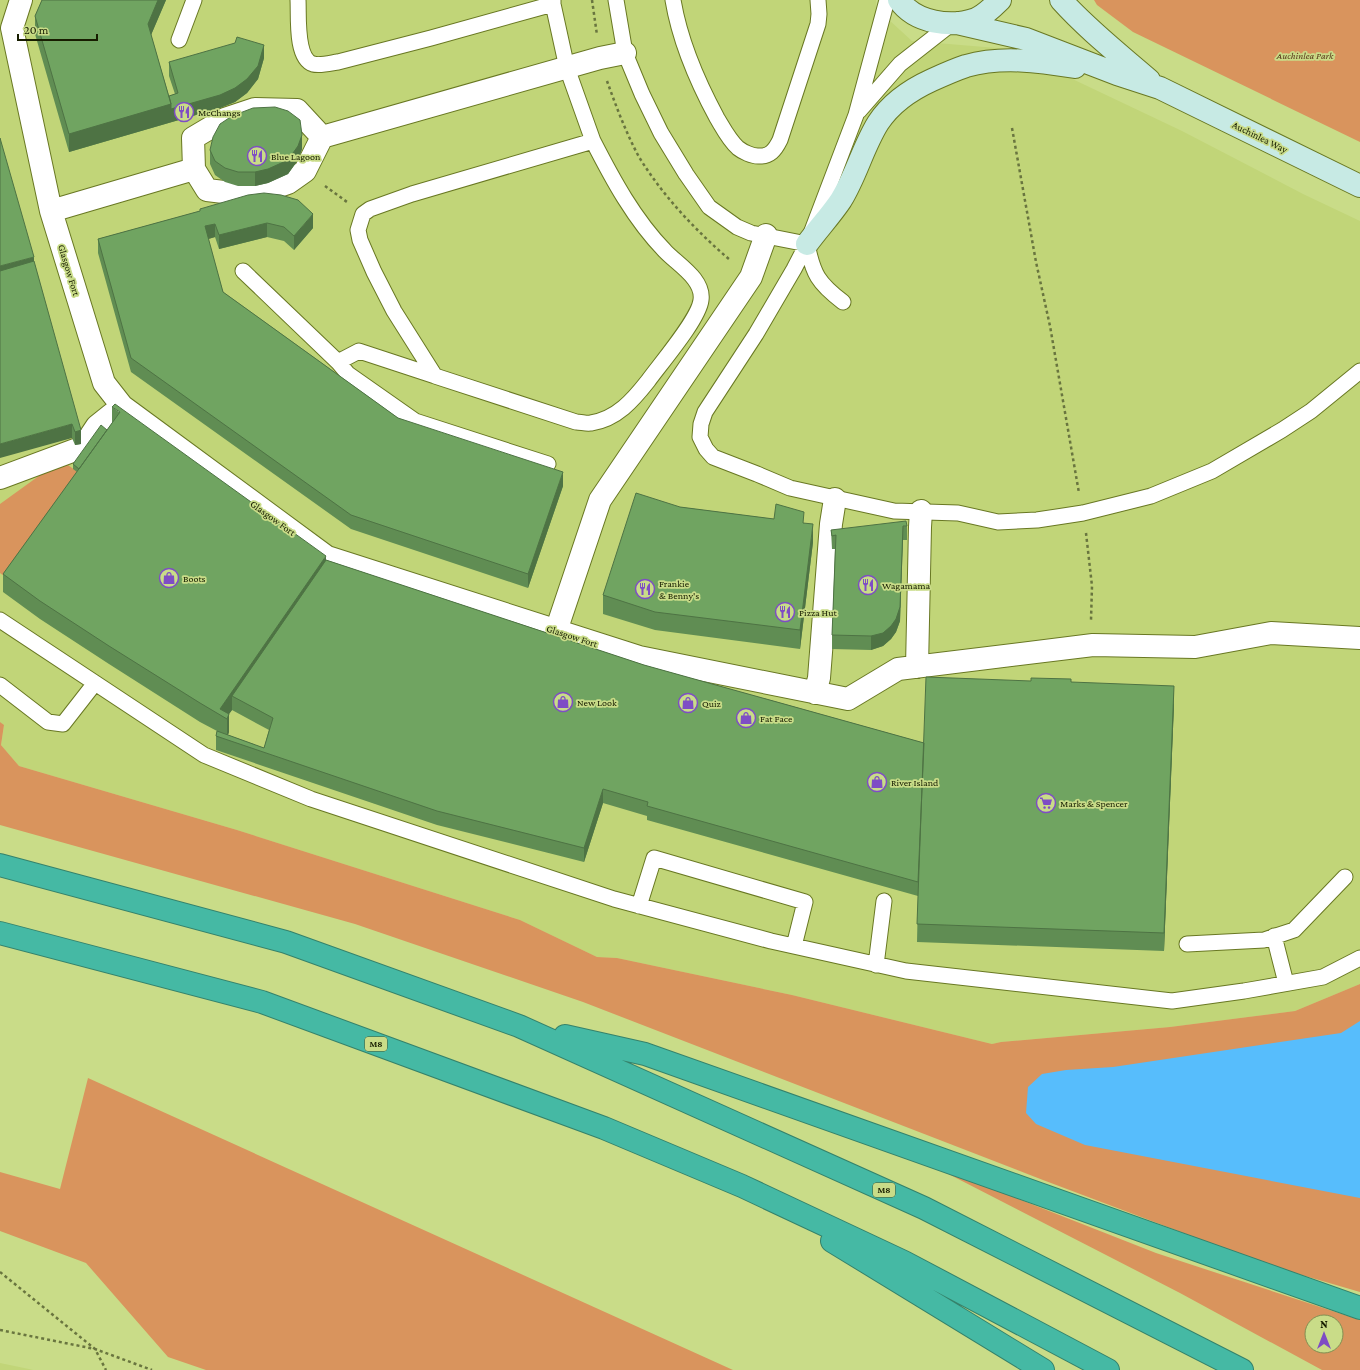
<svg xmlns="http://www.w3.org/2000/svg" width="1360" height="1370" font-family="'Crimson Pro',serif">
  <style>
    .built { fill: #c1d578 }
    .green { fill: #d9945d; fill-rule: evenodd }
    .water { fill: #57bdfc }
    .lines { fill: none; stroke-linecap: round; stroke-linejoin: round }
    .lane-casing { stroke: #697823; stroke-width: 17 }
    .street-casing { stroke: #697823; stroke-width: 24 }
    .secondary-casing { stroke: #697823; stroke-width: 24 }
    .highway-casing { stroke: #35826b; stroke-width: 24 }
    .path { stroke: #69753f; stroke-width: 2.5; stroke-dasharray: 3 3; stroke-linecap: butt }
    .lane { stroke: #fff; stroke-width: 15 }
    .street { stroke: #fff; stroke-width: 22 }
    .secondary { stroke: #c7eae4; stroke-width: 22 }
    .highway { stroke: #45b9a4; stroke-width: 22 }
    .wall { fill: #608d53; fill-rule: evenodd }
    .shaded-wall { fill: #4e7344 }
    .building { fill: #70a461; stroke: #4e7344 }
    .labels { text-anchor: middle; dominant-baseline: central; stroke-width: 3.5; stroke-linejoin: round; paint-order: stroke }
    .shield { fill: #c9dc88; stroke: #4c5629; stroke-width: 1 }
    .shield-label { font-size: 9px; font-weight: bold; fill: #171d00 }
    .park-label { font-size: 10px; font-style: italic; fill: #5a381b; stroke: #c9dc88 }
    .poi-label { font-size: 10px; fill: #171d00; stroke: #c9dc88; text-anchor: start }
    .street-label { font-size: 10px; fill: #171d00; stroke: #c9dc88 }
  </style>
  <rect width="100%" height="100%" fill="#c9dc88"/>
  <path class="built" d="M 0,0 L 876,0 L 876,8 L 912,41 L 1009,49 L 1182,131 L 1303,194 L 1360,221 L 1360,984 L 1295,1011 L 1170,1027 L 1001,1042 L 992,1044 L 792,995 L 617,958 L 597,957 L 520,920 L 237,830 L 19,766 L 1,745 L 4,726 L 0,722 Z
    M 0,1363 L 29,1369 L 33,1370 L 0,1370 Z"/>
  <path class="green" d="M 1094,0 L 1360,0 L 1360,142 L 1133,32 L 1097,5 Z
    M 61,460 L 86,478 L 11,581 L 0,573 L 0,504 Z
    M 0,722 L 4,725 L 1,745 L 19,766 L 237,830 L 520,920 L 597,957 L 617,958 L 792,995 L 992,1044 L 1001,1042 L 1170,1027 L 1295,1011 L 1360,984 L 1360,1292 L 1271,1266 L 1043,1180 L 583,1002 L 355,924 L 0,825 Z
    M 88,1078 L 733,1370 L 206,1370 L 168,1357 L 86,1263 L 0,1231 L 0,1172 L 60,1189 Z
    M 927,1163 L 1156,1253 L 1360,1320 L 1360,1370 L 1322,1370 L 1180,1293 ZM 1312,1322 L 1336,1322 L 1336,1346 L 1312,1346 Z"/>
  <path class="water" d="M 1360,1021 L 1360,1198 L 1085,1145 L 1036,1124 L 1026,1113 L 1028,1087 L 1042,1074 L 1066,1070 L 1113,1067 L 1341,1033 Z"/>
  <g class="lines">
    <defs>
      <path id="lane" d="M 298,0 C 299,15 295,58 313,64 C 320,66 331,63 338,62 L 431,38 L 553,4 L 553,0
        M 616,0 L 625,53 L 642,94 L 661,133 L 686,174 L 709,207 L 737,227 L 751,233 L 807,244
        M 673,0 C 680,42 697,81 717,118 C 723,128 729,140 738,148 C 743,152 752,156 758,156 C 770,157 775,150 780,140 L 818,24 L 819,14 L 818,0
        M 887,0 L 856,115 L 807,244 L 794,269 L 756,334 L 705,412 L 701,424 L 700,437 L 706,449 L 713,457 L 757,474 L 790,488 L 894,511 L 958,513 L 998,522 L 1037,520 L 1083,513 L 1151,496 L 1212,471 L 1282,430 L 1311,411 L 1360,371
        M 553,4 L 567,68 L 593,141
        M 179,40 L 194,0
        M 859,111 L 900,64 L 951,24
        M 593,141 C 613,180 634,219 665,251 C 677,264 704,279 701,300 C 699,319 661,363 648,381 C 633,400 617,419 591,423 C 587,424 581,422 576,422 L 435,376 L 394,311 L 374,272 L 360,240 L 358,230 L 363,214 L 370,209 L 412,194 Z
        M 807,244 C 813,274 818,283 843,302
        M 243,271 L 338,362 L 359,351 L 435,376
        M 338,362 L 348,374 L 415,421 L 548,464
        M 0,620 L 204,755 L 311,799 L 614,899 L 771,941 L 906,971 L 1172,1001 L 1244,991 L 1323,977 L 1360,958
        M 0,685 L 48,722 L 63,724 L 95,683
        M 639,906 L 654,858 L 805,902 L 794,946
        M 1274,936 L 1286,983
        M 1187,944 L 1264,940 L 1294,930 L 1345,877
        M 876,965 L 884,901"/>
      <path id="street" d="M 21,0 L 12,28 L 51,211 L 104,383 L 122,406 L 327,557 L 639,657 L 848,699 L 898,669 L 1093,645 L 1195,647 L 1271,633 L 1360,638
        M 194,169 L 207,190 L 232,193 L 271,189 L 288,183 L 305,171 L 322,137
        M 51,211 L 194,169 L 193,138 L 225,119 L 255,109 L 297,110 L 322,137 L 600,58 L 625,53
        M 0,478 L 83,447 L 97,426 L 122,406
        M 556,631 L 600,500 L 751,277 L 766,235
        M 917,667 L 920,527 L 921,511
        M 815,693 L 819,678 L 831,524 L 835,499"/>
      <path id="secondary" d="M 899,0 C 915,23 951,28 976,19 C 985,15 993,7 1000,0
        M 1061,0 C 1088,30 1119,54 1149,80
        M 957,23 L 1026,39 L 1117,74 L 1160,88 L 1360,186
        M 807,244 C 818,229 831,215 841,200 C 856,176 863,147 878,123 C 891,103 910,90 932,80 C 943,75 954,70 966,66 C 1001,56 1039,61 1075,67"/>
      <path id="highway" d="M 0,865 L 286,942 L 519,1026 L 924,1208 L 1242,1370
        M 0,933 L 262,1002 L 604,1128 L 742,1186 L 904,1262 L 1108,1370
        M 565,1036 L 645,1054 L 1360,1308
        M 832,1241 L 1043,1370"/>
    </defs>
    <use href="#lane" class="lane-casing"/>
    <use href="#street" class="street-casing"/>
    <use href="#secondary" class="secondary-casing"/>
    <use href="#highway" class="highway-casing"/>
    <path class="path" d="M 592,0 L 597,35
      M 607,81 C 616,106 626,133 639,157 C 663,196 695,230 730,260
      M 1012,128 L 1036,262 L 1050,326 L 1079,493
      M 325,186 L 347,202
      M 1086,533 L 1092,586 L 1091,620
      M 0,1272 L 95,1349 L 106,1370
      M 0,1330 L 95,1349 L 152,1370"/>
    <use href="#lane" class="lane"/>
    <use href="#street" class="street"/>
    <use href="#secondary" class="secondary"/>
    <use href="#highway" class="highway"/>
  </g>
  <path class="wall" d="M 42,0 L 166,0 L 151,35 L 169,96 L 175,94 L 169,76 L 169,62 L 264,58 L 258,79 L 247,93 L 235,102 L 220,108 L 69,152 L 35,34 L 35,16 Z
    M 302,149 L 298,160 L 288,174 L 268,183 L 255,186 L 238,186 L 225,182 L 215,175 L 210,164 L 210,150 Z
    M 200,211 L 313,228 L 294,250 L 284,241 L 267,237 L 219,249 L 215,237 L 208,239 L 223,292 L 398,418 L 563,486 L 528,588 L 351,529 L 131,372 L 98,253 L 98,239 Z
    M 34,261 L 81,444 L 75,445 L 72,438 Z
    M 112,407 L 326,560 L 644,665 L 924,743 L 1071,682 L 1174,704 L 1164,951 L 917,942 L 918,896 L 647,820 L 647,816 L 603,803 L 584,862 L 437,825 L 216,750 L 216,736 L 217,731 L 200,722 L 109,664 L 40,619 L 3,592 L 3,574 L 77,472 L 73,469 L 73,464 L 107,430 L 112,423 ZM 232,710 L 269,730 L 264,748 L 228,735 L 229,732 L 229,714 Z
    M 680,507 L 804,523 L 813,542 L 800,649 L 655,630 L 603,614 L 603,595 Z
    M 907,526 L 907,540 L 903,540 L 900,621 L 896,632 L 891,639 L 883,646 L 871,650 L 832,649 L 832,635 L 835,549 L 832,549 L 831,530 Z"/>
  <path class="shaded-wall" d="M 158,0 L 166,0 L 148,42 L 148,24 Z
    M 264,45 L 264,58 L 258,79 L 247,93 L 235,102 L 220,108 L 69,152 L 69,134 L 247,79 Z
    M 302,135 L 302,149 L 298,160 L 288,174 L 268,183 L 255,186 L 255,172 Z
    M 313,214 L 313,228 L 294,250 L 294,236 Z
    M 267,223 L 267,237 L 219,249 L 219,235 Z
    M 215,224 L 215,237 L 205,240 L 205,226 Z
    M 34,257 L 34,275 L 0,285 L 0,266 Z
    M 72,424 L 72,438 L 0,458 L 0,444 Z
    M 81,430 L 81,444 L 75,445 L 75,432 Z
    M 563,472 L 563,486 L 528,588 L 528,574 Z
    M 813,524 L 813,542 L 800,649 L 800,630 Z
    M 903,526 L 900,621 L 896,632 L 891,639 L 883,646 L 871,650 L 871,636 Z
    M 326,556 L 326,574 L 232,696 L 232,710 L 226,718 L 220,709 Z
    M 1174,686 L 1174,704 L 1164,951 L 1164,933 Z
    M 229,714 L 229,732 L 227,737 L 227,719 Z
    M 603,789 L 603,803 L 584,862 L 584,848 Z"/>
  <path class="building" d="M 42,0 L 158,0 L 148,24 L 171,104 L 69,134 L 35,16 Z
    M 237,37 L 264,45 L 258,66 L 247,79 L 235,88 L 220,95 L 171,109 L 171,104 L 169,96 L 178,93 L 169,62 L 235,43 Z
    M 275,107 L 288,111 L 300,120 L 302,135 L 298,146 L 288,160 L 268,169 L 255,172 L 238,172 L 225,168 L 215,161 L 210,150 L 213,137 L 220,124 L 232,116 L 253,108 Z
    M 0,138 L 34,257 L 0,266 Z
    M 264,193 L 281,195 L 298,200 L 313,214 L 294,236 L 284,227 L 267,223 L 219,235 L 215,224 L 205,226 L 223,292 L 398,418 L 563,472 L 528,574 L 351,515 L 131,358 L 98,239 L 200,211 L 200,209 L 248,195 Z
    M 34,261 L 81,430 L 75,432 L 72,424 L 0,444 L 0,271 Z
    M 115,404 L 326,556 L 220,709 L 229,714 L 227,719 L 200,703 L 109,646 L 40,601 L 3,574 L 120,412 L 112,407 Z
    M 101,425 L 107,430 L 79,469 L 73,464 Z
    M 636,493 L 680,507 L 774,519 L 776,504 L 804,512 L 803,523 L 813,524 L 800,630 L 655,612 L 603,595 Z
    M 906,521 L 907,526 L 903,526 L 900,607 L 896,619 L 891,626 L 883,633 L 871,636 L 832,635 L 836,535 L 832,536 L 831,530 Z
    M 326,560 L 644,665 L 924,743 L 918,882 L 647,806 L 648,802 L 603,789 L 584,848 L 437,811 L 216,736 L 217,731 L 264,748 L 273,718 L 232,696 Z
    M 926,677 L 1031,681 L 1031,678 L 1071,679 L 1071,682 L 1174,686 L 1164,933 L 917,924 Z"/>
  <defs>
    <symbol id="restaurant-ring" viewBox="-11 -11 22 22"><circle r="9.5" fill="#c9dc88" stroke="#7e4dc5" stroke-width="1.5"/><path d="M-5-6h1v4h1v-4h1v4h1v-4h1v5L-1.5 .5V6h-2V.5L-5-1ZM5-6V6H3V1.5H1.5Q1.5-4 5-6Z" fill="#7e4dc5"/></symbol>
    <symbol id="shop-ring" viewBox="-11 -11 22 22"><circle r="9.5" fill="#c9dc88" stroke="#7e4dc5" stroke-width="1.5"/><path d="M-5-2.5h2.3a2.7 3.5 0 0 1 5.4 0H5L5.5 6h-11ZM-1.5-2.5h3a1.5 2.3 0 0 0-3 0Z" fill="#7e4dc5"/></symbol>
    <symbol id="supermarket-ring" viewBox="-11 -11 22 22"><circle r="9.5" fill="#c9dc88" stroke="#7e4dc5" stroke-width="1.5"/><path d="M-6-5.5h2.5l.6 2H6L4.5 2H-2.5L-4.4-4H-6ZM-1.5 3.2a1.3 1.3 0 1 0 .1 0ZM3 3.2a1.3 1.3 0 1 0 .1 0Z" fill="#7e4dc5"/></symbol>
  </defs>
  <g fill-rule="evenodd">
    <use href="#restaurant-ring" x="173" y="101" width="22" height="22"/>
    <use href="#restaurant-ring" x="246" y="145" width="22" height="22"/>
    <use href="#shop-ring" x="158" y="567" width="22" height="22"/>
    <use href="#restaurant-ring" x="857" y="574" width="22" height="22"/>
    <use href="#restaurant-ring" x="634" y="578" width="22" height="22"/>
    <use href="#restaurant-ring" x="774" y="601" width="22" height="22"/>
    <use href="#shop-ring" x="552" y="691" width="22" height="22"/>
    <use href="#shop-ring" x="677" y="692" width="22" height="22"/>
    <use href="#shop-ring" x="735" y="707" width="22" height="22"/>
    <use href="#shop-ring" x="866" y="771" width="22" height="22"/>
    <use href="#supermarket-ring" x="1035" y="792" width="22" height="22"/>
  </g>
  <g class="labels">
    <g class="shield">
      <rect x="365" y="1037" width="22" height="14" rx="3"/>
      <rect x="873" y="1183" width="22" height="14" rx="3"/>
    </g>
    <g class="shield-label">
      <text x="376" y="1044">M8</text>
      <text x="884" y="1190">M8</text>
    </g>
    <g class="park-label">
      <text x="1305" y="55">Auchinlea Park</text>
    </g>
    <g class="poi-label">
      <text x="198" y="112">McChangs</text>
      <text x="271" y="156">Blue Lagoon</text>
      <text x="183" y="578">Boots</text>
      <text x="659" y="583">Frankie<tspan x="659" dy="12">&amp; Benny's</tspan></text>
      <text x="882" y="585">Wagamama</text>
      <text x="799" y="612">Pizza Hut</text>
      <text x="577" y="702">New Look</text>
      <text x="702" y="703">Quiz</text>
      <text x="760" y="718">Fat Face</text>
      <text x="891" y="782">River Island</text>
      <text x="1060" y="803">Marks &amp; Spencer</text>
    </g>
    <g class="street-label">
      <text transform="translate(1260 137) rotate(26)">Auchinlea Way</text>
      <text transform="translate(69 270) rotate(73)">Glasgow Fort</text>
      <text transform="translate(273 518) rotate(36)">Glasgow Fort</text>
      <text transform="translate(572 636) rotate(18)">Glasgow Fort</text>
    </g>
  </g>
  <g transform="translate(1324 1334)"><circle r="19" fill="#c9dc88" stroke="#829052"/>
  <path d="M0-3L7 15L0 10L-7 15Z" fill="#7e4dc5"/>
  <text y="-6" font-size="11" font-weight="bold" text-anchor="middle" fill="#171d00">N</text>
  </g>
  <path d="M18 34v6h79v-6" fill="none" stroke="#171d00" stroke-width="2"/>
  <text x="24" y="34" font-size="12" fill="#171d00" stroke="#c9dc88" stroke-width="3" paint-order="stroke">20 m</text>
</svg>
